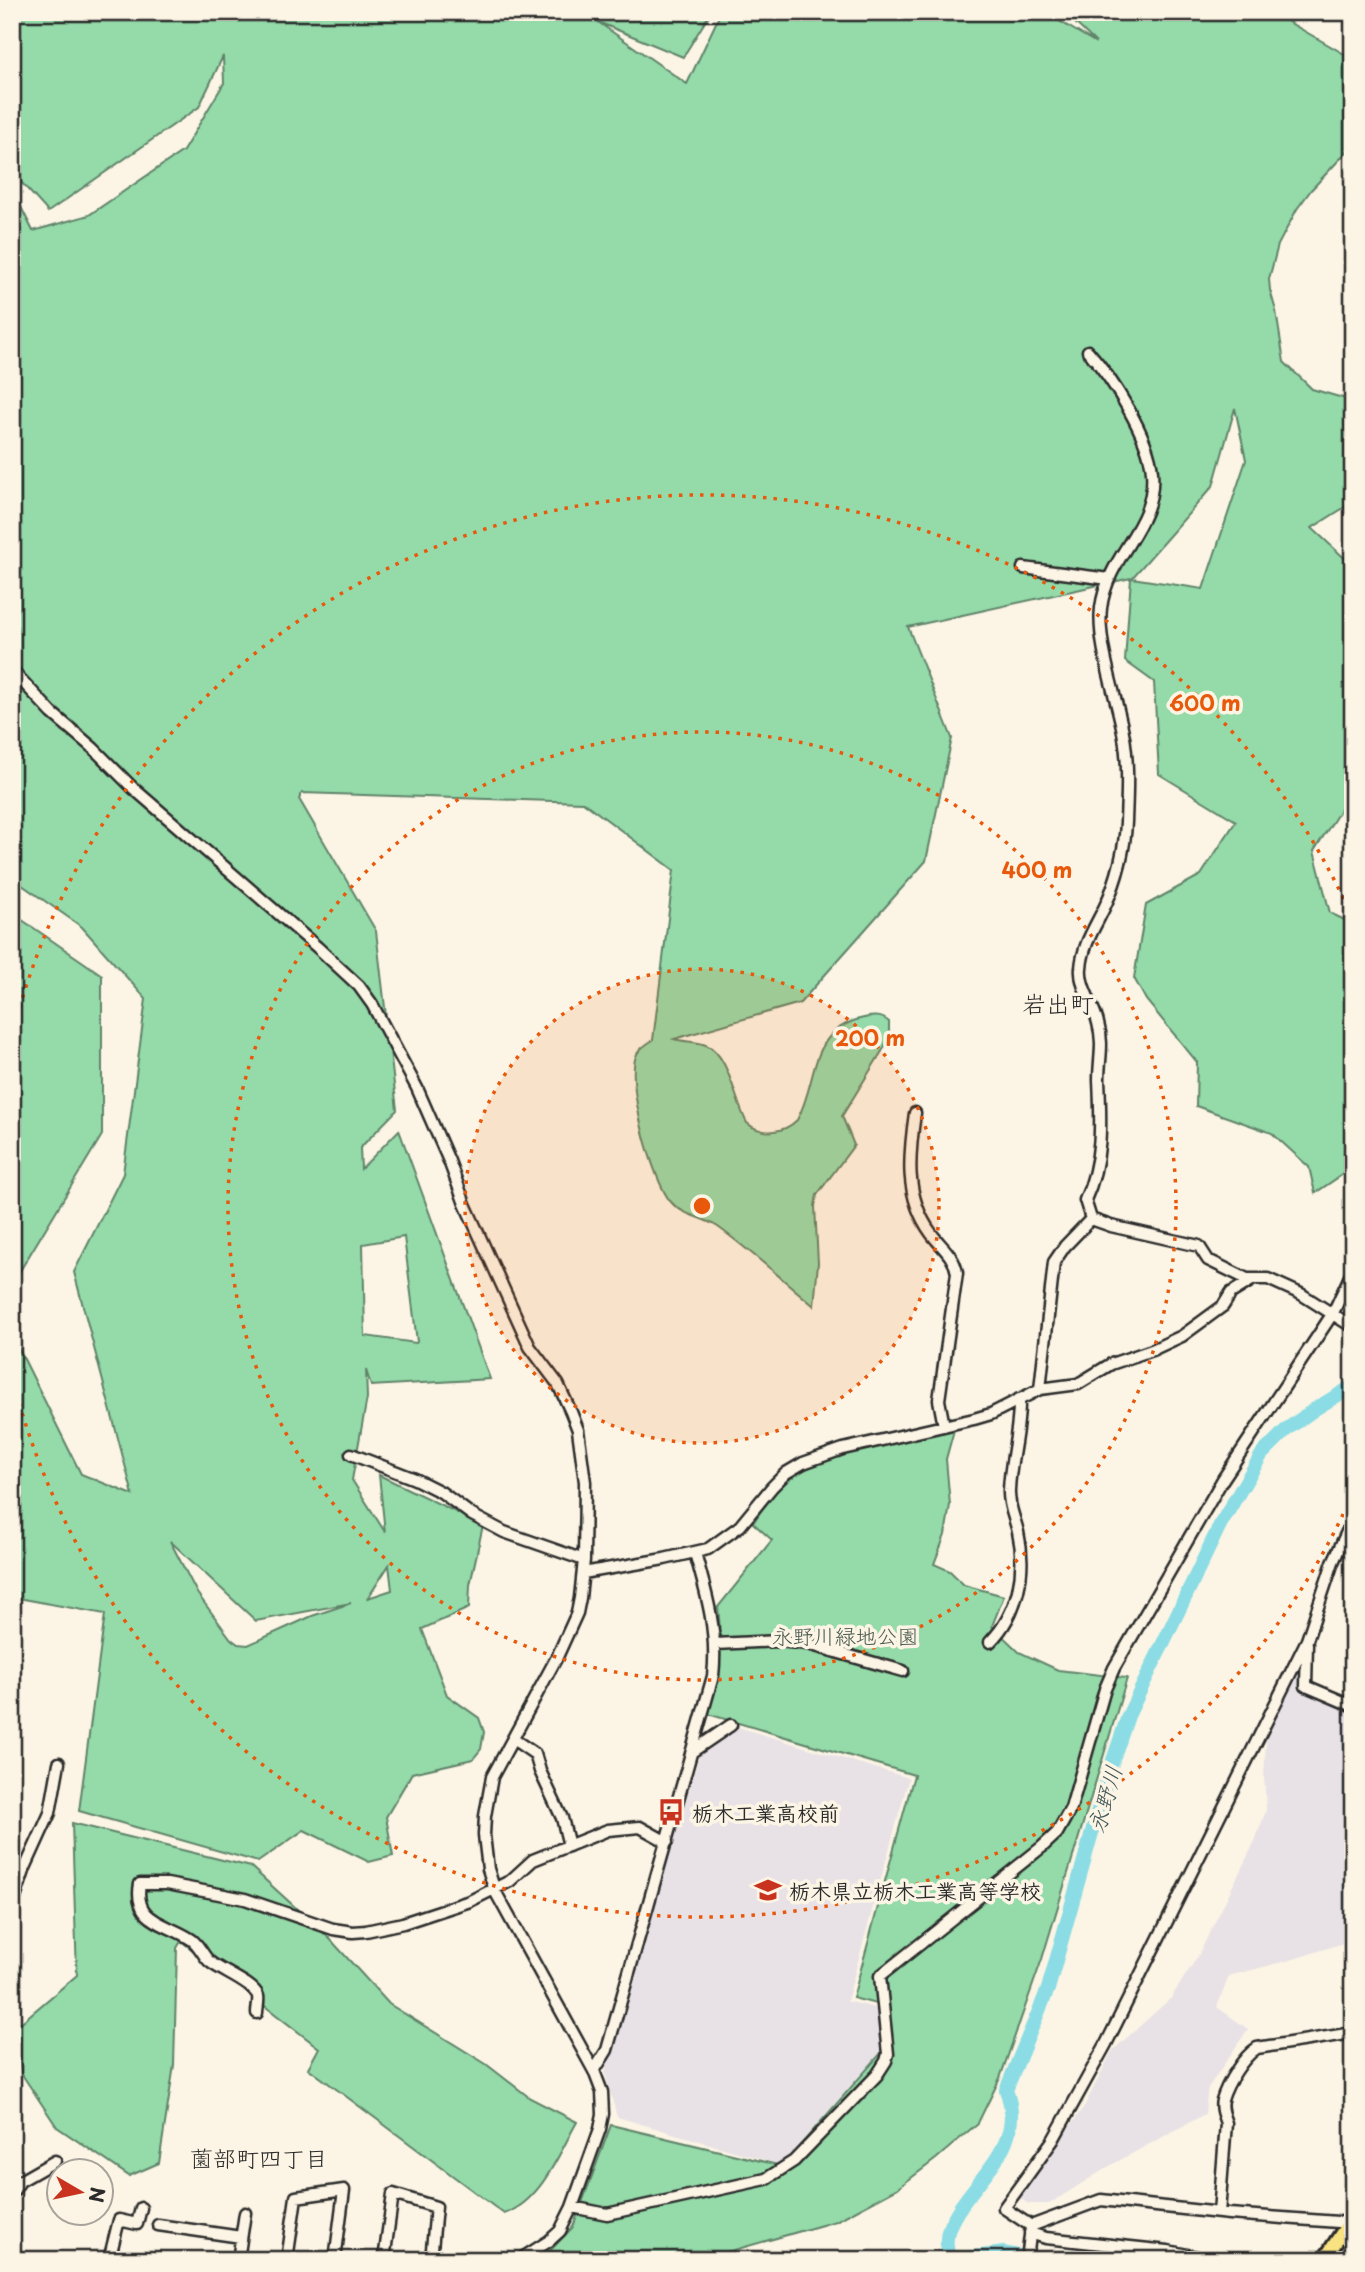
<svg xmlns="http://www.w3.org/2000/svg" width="1365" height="2272" font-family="'Playpen Sans','Klee One',sans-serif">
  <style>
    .built { fill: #e8e2e6 }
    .green { fill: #94dba9; stroke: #60836a; stroke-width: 2; fill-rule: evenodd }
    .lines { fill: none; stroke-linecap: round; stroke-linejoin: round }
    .stream { stroke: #65959a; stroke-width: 2.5 }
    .river { stroke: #8bdce4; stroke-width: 14 }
    .minor-casing { stroke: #2b2b2b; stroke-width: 15 }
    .major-casing { stroke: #2b2b2b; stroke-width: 18 }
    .minor { stroke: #fcf5e5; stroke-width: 10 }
    .major { stroke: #f8e281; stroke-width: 12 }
    .ring { fill: none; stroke: #e8590c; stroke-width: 3.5; stroke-dasharray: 3.5 7 }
    .labels { text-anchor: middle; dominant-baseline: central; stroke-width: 7; stroke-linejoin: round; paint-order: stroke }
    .park-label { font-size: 21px; fill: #45574a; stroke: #fcf5e5 }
    .poi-label { font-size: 21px; font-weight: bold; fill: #2b2b2b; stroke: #fcf5e5; text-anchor: start }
    .water-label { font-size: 23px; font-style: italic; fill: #435759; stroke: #fcf5e5 }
    .neighbourhood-label { font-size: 23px; fill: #2b2b2b; stroke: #fcf5e5 }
    .quarter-label { font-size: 24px; fill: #2b2b2b; stroke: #fcf5e5 }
    .centre { fill: #e8590c; stroke: #fcf5e5; stroke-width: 3.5 }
    .ring-label { font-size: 21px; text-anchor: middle; font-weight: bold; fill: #e8590c; stroke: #fcf5e5; stroke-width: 7; stroke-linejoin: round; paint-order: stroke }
  </style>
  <rect width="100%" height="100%" fill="#fcf5e5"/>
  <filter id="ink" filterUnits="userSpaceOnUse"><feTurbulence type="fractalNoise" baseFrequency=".0143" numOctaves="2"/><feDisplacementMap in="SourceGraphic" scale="14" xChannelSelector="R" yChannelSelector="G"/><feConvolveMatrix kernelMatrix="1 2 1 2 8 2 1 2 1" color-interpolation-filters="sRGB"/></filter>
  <g filter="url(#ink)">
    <path class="built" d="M 1302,1652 L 1304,1688 L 1353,1709 L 1353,1940 L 1294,1959 L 1229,1976 L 1217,2007 L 1248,2029 L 1208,2088 L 1205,2114 L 1113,2164 L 1049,2204 L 1029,2204 L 1019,2198 L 1085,2105 L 1112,2051 L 1171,1998 L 1199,1954 L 1255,1841 L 1266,1810 L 1264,1776 L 1267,1724 Z
      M 734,1726 L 909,1778 L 847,2001 L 879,2009 L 881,2052 L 781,2165 L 617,2117 L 605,2073 L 700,1753 Z"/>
    <path class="green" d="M 15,12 L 711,12 L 683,57 L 598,22 L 687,84 L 721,12 L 1044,12 L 1096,43 L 1064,12 L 1271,12 L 1353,59 L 1353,145 L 1311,190 L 1297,209 L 1278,245 L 1269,279 L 1270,290 L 1276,311 L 1284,362 L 1312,389 L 1353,401 L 1353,502 L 1312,528 L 1353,566 L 1353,801 L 1346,801 L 1314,851 L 1330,913 L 1353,924 L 1353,1152 L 1343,1174 L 1315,1193 L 1309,1167 L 1272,1133 L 1196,1106 L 1197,1062 L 1146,1000 L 1134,978 L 1146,905 L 1201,875 L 1236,821 L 1159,774 L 1154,682 L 1125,661 L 1131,578 L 908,627 L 952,738 L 926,861 L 800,1003 L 674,1039 C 684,1042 696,1041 706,1045 C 729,1054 735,1102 747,1123 C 762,1136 784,1133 797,1120 C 819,1080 807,1030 864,1018 C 873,1016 882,1015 889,1022 L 889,1036 L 884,1048 L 842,1116 L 854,1145 L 817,1195 L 815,1206 L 818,1263 L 814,1306 C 782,1279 751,1251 718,1227 C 703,1217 683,1216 671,1202 C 653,1183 624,1077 637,1054 C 640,1048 648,1043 653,1040 L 674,870 L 583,802 L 302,793 L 299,799 L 376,931 L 397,1110 L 360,1148 L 361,1169 L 399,1130 L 490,1379 L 371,1386 L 366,1370 L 367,1398 L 352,1480 L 385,1532 L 379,1475 L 483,1525 L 470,1585 L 469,1608 L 422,1629 L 447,1695 L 479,1718 L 484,1732 L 481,1749 L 473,1759 L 412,1773 L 386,1817 L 393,1856 L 369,1862 L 304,1830 L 258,1862 L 79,1811 L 105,1614 L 12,1597 L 12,1335 L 81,1474 L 133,1495 L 74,1272 L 123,1174 L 146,999 L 82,927 L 12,878 L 12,189 L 33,231 L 89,215 L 183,151 L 224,83 L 223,56 L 199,107 L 48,212 L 12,172 L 12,13 ZM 1235,408 L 1246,460 L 1203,589 L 1132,578 L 1213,486 ZM 404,1237 L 417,1342 L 416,1343 L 365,1336 L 363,1244 ZM 170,1541 L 256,1621 L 351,1603 L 312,1616 L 248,1645 L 238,1644 L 231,1639 L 197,1593 ZM 389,1565 L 392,1590 L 368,1598 Z
      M 12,913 L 102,975 L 102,1135 L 12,1284 Z
      M 954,1430 L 946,1459 L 950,1505 L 945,1535 L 934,1564 L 950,1571 L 964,1585 L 1004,1596 L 992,1626 L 1019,1652 L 1058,1670 L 1127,1678 L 1042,1959 L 1000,2078 L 978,2123 L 936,2159 L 898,2188 L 836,2221 L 699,2260 L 536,2260 L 549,2252 L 573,2227 L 611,2125 L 782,2166 L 883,2051 L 880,2005 L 853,1998 L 914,1775 L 708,1714 C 717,1675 723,1648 718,1607 L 772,1540 L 753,1523 C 761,1511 769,1498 779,1488 C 816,1451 903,1442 954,1430 Z
      M 72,1823 L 251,1867 L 330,1939 L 389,2004 L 486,2064 L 530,2098 L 577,2122 C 559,2153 541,2202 504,2214 L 308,2068 L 319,2048 L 181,1941 L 177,1948 L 174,2065 L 159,2163 L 129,2176 L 57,2127 L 21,2073 L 17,2026 L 77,1975 Z"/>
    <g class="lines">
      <path class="stream" d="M 1348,12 L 1353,20"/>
      <path class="river" d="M 949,2260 C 947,2249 945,2239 949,2228 C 968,2181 1029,2149 1006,2090 L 1048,1989 L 1109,1772 L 1128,1716 L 1220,1525 L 1262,1454 L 1287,1429 L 1315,1409 L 1353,1386
        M 954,2260 L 1004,2253 L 1032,2259 L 1063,2260"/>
      <defs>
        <path id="minor" d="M 1088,351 C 1112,378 1149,436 1152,472 C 1157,527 1108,553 1101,608 C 1097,644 1116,695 1123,732 C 1129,761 1127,793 1126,822 C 1125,849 1117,880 1106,904 C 1096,926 1083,943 1081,968 C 1079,986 1094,1005 1098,1023 C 1104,1044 1099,1059 1099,1080 C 1101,1122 1103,1161 1085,1200 L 1091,1219
          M 1023,568 L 1109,579
          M 12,670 L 52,713 L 93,748 L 133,788 L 317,947 L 359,986 L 372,1004 L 417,1088 L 449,1161 L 465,1204 L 530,1347 L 558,1384 L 571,1412 L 578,1430 L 585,1482 L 584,1560 L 580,1598 L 577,1613 L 557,1657 L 492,1777 L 485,1816 L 484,1835 L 488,1869 L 495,1891 L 594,2071 L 602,2092 L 603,2114 L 600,2129 L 572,2207 L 560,2231 L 549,2241 L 519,2260
          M 915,1113 C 909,1155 904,1196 931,1233 C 941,1247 954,1255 957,1273 L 939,1400 L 944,1426
          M 1091,1219 L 1111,1226 L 1199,1246 L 1208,1260 L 1247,1279 L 1268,1279 L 1301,1294 L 1353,1327
          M 1040,1389 L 1054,1262 L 1065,1246 L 1091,1219
          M 351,1454 L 415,1479 L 441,1492 L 472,1515 L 504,1532 L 584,1560
          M 583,1573 L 664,1559 L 708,1549 L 740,1526 L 772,1487 L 786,1473 L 803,1463 L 843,1449 L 974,1419 L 991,1414 L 1040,1389 L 1078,1384 L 1111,1364 L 1152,1350 L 1182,1336 L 1223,1306 L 1231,1293 L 1252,1280
          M 990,1642 C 1018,1614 1027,1571 1018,1532 C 1015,1518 1008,1506 1009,1490 C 1010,1460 1020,1430 1019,1399
          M 715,1644 L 779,1641 L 808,1644 L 903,1671
          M 1307,1644 L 1306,1686 L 1353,1706
          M 513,1739 L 535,1754 L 540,1771 L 562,1818 L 569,1846
          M 693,1751 L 731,1725
          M 12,1907 L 25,1868 L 50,1813 L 59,1763
          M 257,2013 C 257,2008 259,2001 258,1996 C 254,1984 221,1971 210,1962 C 202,1955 199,1943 189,1938 C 165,1923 133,1921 140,1884 L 167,1884 L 245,1899 L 333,1929 L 353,1932 L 366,1931 L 403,1923 L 470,1901 L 510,1881 L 533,1860 L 608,1830 L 640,1827 L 667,1842
          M 594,2071 L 607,2050 L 713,1676 C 718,1632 707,1595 695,1553
          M 12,2193 L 20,2181 L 55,2161
          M 572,2207 L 607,2214 L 766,2179 L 794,2161 L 877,2075 L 886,2061 L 888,2054 L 880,1976 L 1042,1847 L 1057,1833 L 1071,1808 L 1105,1689 L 1114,1668 L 1223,1479 L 1333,1313 L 1353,1270
          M 1219,2213 L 1226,2123 C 1223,2115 1220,2108 1222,2100 C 1227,2083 1243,2057 1257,2048 L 1353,2033
          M 1352,2223 L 1229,2214 L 1101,2200 L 1031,2226 L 1004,2208 L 1053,2140 L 1106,2044 L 1307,1640 L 1333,1562 L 1353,1519
          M 158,2225 L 241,2237
          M 1030,2233 L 1046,2238 L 1168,2251 L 1212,2260
          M 109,2260 L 119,2220 L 137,2224 L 141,2208
          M 238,2260 L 245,2213
          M 287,2260 L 296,2197 L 344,2190 L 335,2260
          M 384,2260 L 393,2194 L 436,2207 L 431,2260
          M 1027,2260 L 1031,2227"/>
        <path id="major" d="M 1324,2260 L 1353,2216"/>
      </defs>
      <use href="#minor" class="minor-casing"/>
      <use href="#major" class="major-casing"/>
      <use href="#minor" class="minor"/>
      <use href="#major" class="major"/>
    </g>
  </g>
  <circle cx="702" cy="1206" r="237" fill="#e8590c" fill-opacity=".12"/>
  <g class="ring">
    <circle cx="702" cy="1206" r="237"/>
    <circle cx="702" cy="1206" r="474"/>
    <path d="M1352 1495A711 711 0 0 1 14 1384M14 1028A711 711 0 0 1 1352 917"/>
  </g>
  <defs>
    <symbol id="bus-bare" viewBox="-9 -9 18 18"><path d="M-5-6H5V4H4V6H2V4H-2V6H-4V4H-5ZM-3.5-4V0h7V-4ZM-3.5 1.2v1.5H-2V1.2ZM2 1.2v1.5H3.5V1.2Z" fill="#c8321e" stroke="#fcf5e5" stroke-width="2.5" paint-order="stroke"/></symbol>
    <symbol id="school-bare" viewBox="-9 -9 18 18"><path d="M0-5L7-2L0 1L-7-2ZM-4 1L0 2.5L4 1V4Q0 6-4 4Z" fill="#c8321e" stroke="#fcf5e5" stroke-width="2.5" paint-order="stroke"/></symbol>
  </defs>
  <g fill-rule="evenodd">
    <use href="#bus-bare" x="652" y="1793" width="38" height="38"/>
    <use href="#school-bare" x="749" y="1871" width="38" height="38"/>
  </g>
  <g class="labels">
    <g class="park-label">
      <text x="845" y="1635">永野川緑地公園</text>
    </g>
    <g class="poi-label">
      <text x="692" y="1812">栃木工業高校前</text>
      <text x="789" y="1890">栃木県立栃木工業高等学校</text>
    </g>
    <g class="water-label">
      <text transform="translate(1104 1799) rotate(-74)">永野川</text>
    </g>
    <g class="neighbourhood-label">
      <text x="259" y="2157">薗部町四丁目</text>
    </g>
    <g class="quarter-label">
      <text x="1058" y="1003">岩出町</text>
    </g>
  </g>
  <circle cx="702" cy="1206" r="10" class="centre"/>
  <g class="ring-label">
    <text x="1205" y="711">600 m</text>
    <text x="1037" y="878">400 m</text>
    <text x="870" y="1046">200 m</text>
  </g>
  <rect width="1365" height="2272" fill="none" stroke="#fcf5e5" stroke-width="42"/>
  <rect x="21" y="21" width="1323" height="2230" fill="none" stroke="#2b2b2b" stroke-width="2.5" filter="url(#ink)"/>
  <g transform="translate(80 2192) rotate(99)"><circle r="33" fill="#fcf5e5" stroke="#a8a49b" stroke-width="2"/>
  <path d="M0-5L12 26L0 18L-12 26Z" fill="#c8321e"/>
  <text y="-10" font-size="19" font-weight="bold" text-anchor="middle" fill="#2b2b2b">N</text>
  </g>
</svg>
